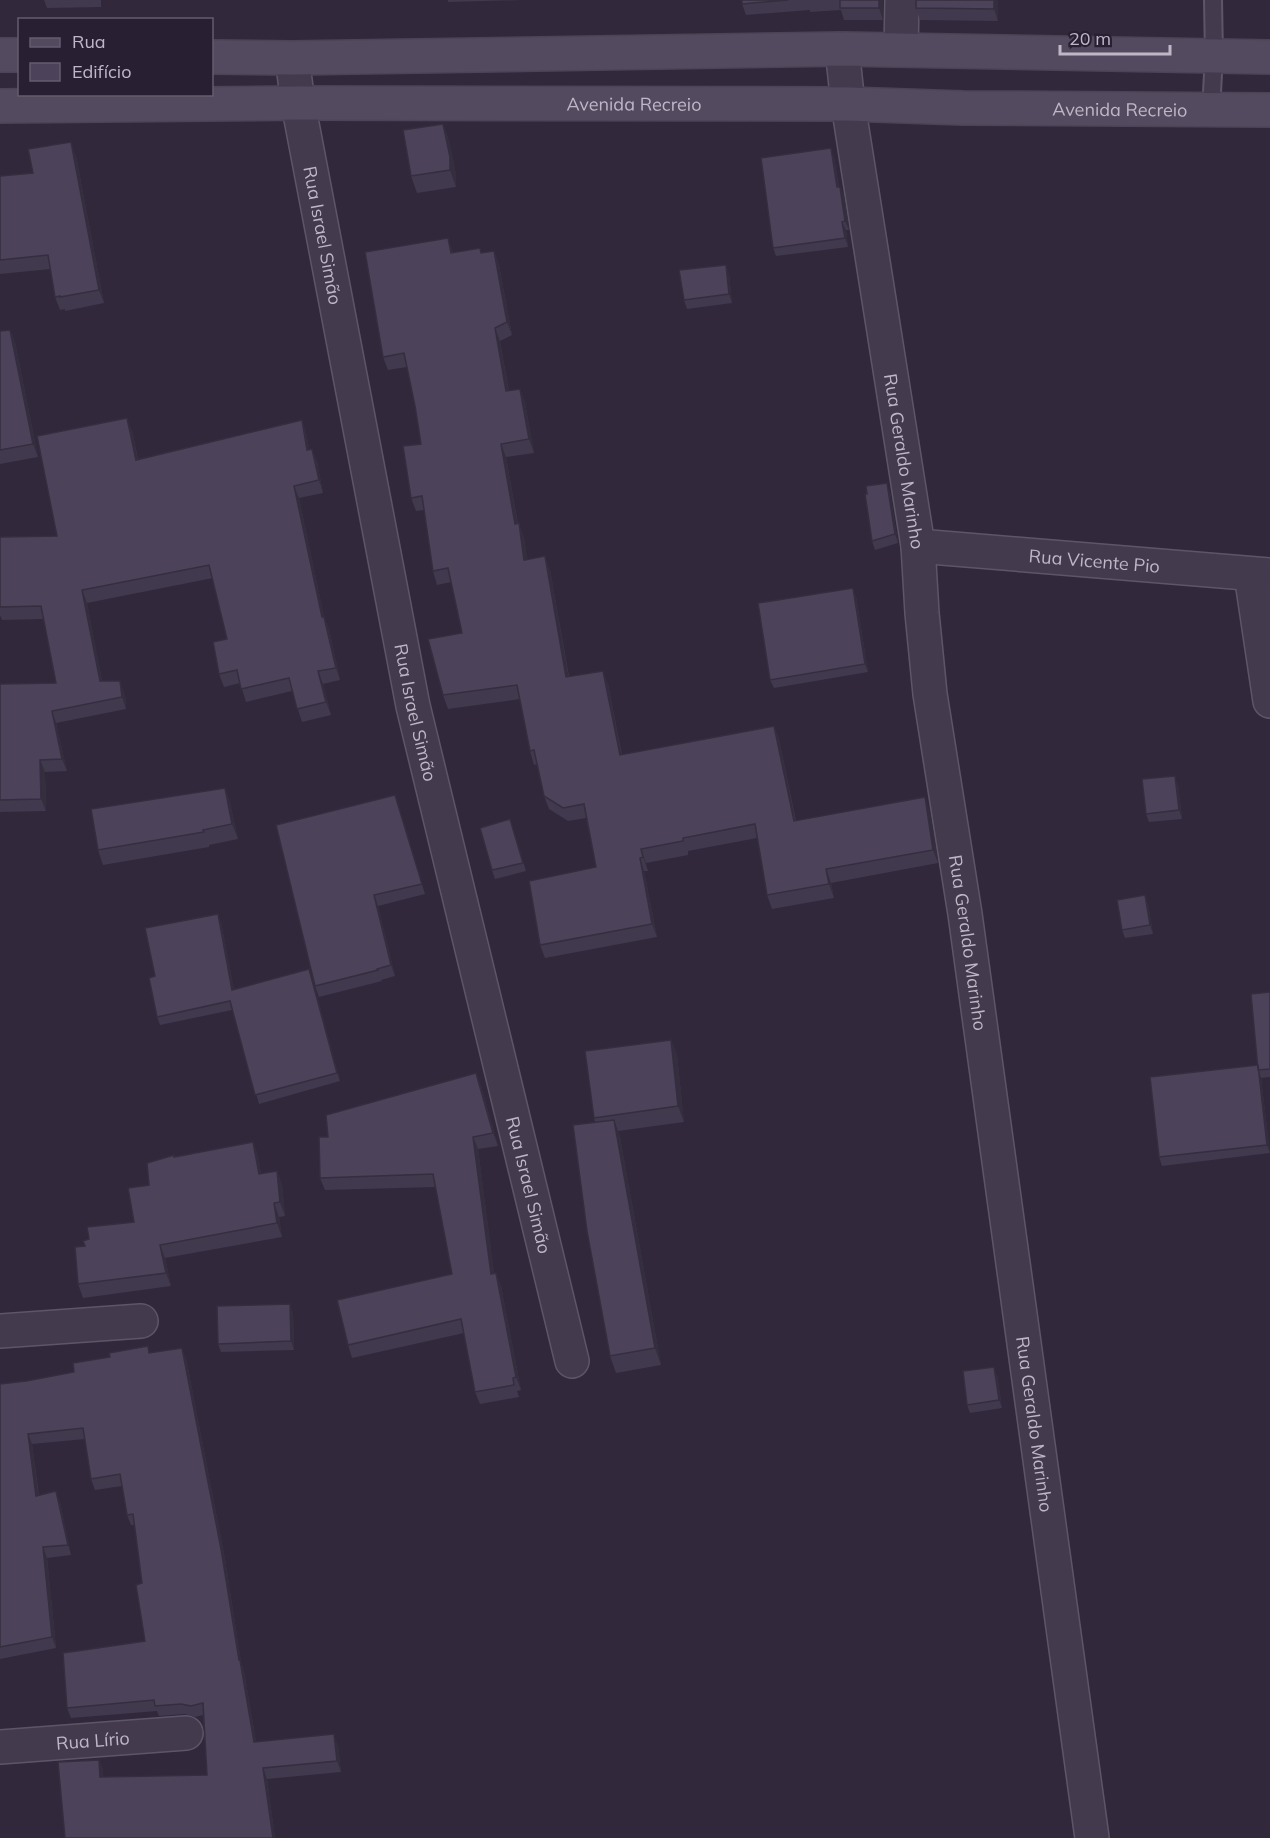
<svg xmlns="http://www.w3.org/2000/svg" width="1270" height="1838" font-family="Mulish,sans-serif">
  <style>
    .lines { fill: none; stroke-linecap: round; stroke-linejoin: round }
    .service-casing { stroke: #5e5668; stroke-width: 20 }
    .minor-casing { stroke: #5e5668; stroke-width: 36 }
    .secondary-casing { stroke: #4c4456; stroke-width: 36 }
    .service { stroke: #433b4d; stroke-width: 16 }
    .minor { stroke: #433b4d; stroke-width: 33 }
    .secondary { stroke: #544a5f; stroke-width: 33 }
    .wall { fill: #41394d }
    .shaded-wall { fill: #352e3f }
    .building { fill: #4c425a; stroke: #352e3f; stroke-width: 1.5 }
    .labels { text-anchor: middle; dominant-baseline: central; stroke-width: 5; stroke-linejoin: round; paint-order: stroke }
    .street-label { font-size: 18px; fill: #bfb7c8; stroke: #282032 }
  </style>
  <rect width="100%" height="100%" fill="#31283c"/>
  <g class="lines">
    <defs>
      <path id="service" d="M 1211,110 L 1214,56 L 1213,0"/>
      <g id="minor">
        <path id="s1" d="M 842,49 L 848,104 L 918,546 L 922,613 L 930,694 L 965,914 L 1092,1838"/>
        <path d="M 901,50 L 902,0"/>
        <path id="s2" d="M 292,58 L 298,103 L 413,706 L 572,1361"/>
        <path id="s3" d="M 918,546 L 1270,575"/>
        <path d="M 1251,574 L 1270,701"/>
        <path d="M 0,1331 L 141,1321"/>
        <path id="s4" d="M 0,1747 L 186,1733"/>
      </g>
      <g id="secondary">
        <path d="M 0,55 L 20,55"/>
        <path d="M 212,57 L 292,58 L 842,49 L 1270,57"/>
        <path id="s5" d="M 0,106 L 298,103 L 848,104 L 963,108 L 1270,110"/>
      </g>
    </defs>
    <use href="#service" class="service-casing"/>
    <use href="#minor" class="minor-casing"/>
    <use href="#secondary" class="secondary-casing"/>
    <use href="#service" class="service"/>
    <use href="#minor" class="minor"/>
    <use href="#secondary" class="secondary"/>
  </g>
  <path class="wall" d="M 44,0 L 101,0 L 101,7 L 47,8 Z
    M 448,0 L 523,0 L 448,2 Z
    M 742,0 L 883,0 L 883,20 L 844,20 L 841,10 L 810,12 L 810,10 L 746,15 L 742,4 Z
    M 998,0 L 998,21 L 920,20 L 916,8 Z
    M 443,124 L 449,141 L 456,174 L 456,187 L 417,193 L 411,176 Z
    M 76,156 L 104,303 L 65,311 L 65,309 L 60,310 L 55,297 L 50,269 L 0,274 L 0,176 L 33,173 Z
    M 834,157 L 839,187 L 840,187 L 844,196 L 849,230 L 846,230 L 848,247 L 776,256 L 773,248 Z
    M 494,251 L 499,265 L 512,335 L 500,341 L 509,391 L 520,389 L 525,403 L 534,453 L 506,457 L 518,524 L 524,537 L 527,559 L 550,570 L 569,676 L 608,684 L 622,755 L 774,726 L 779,739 L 796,821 L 930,811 L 938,863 L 831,883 L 834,898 L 772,909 L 767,895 L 757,838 L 688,851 L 688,855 L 646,863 L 648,871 L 644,871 L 657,937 L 545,958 L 540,945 L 596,867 L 586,818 L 568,821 L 549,809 L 544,796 L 537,764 L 534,765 L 530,751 L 520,699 L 448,709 L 443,695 L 462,633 L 451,582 L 437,585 L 433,571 L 424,510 L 416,511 L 411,498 L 421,444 L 415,406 L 407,367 L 388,370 L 383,357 L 453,253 L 482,253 Z
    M 729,274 L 732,303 L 687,309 L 684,300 Z
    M 10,330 L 15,342 L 38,457 L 0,464 L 0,331 Z
    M 302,420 L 306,433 L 309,449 L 312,449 L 317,462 L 323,493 L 299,498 L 324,617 L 329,629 L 340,680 L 323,684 L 331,715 L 302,722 L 292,691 L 246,702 L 240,683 L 224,687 L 219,674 L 227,639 L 213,578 L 87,603 L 102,681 L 125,694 L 126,709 L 56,723 L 67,771 L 45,772 L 46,811 L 0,812 L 0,684 L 56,683 L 44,619 L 2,620 L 0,615 L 0,537 L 57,536 L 132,430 L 138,459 Z
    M 890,492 L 898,543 L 875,550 L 872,541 Z
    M 856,596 L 868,672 L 774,688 L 770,680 Z
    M 1178,784 L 1182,819 L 1149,822 L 1146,814 Z
    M 225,788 L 230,803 L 238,839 L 209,845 L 209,847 L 103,865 L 98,850 Z
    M 395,795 L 425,894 L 378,906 L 395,976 L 381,980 L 382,981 L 319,997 L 315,986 Z
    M 510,819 L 526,871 L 495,879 L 492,870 Z
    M 1148,904 L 1153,934 L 1125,938 L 1122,930 Z
    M 221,922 L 234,990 L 312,977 L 340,1081 L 259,1104 L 232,1010 L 160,1025 L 157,1017 L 155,976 Z
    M 1270,992 L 1270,1077 L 1261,1078 L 1270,1153 L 1162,1166 L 1159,1157 L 1258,1065 Z
    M 671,1040 L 677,1055 L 684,1122 L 618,1131 L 620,1137 L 661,1365 L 616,1373 L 610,1356 L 595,1122 L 594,1118 Z
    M 481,1086 L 498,1146 L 478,1149 L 494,1273 L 496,1273 L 501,1286 L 521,1390 L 517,1391 L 519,1397 L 480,1404 L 475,1392 L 464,1333 L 352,1358 L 348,1345 L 452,1274 L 436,1187 L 325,1190 L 320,1178 L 328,1137 Z
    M 253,1142 L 258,1156 L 261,1174 L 277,1171 L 282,1185 L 285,1216 L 279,1217 L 282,1237 L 165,1258 L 171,1286 L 83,1298 L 78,1284 L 85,1246 L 89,1239 L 134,1222 L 149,1185 L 175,1157 Z
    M 293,1313 L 294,1350 L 221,1352 L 218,1344 Z
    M 150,1353 L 186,1358 L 225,1559 L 241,1662 L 244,1671 L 256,1742 L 338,1745 L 341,1772 L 267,1779 L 275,1838 L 65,1838 L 99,1760 L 103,1770 L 103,1777 L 207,1775 L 203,1715 L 195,1717 L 185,1714 L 159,1716 L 157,1711 L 71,1718 L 67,1708 L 145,1641 L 142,1583 L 134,1525 L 131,1525 L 127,1515 L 122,1486 L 95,1490 L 91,1479 L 85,1439 L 32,1444 L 39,1495 L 60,1502 L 71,1555 L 47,1558 L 56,1648 L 0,1659 L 0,1384 L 26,1381 L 74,1372 Z
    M 997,1375 L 1002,1408 L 970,1413 L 967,1405 Z"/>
  <path class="shaded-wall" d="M 879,0 L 883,0 L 883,20 L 879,8 Z
    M 994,0 L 998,0 L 998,21 L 994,9 Z
    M 443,124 L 449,141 L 456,174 L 456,187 L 450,170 Z
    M 71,142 L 76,156 L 104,303 L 99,290 Z
    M 831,148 L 834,157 L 840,196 L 837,187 Z
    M 840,187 L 844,196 L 849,230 L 845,221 Z
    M 842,222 L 846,230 L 848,247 L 845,238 Z
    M 448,238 L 453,251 L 456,267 L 451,253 Z
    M 494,251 L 499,265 L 512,335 L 507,322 Z
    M 726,265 L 729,274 L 732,303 L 729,294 Z
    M 495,328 L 500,341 L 511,405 L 506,391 Z
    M 10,330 L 15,342 L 38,457 L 33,444 Z
    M 520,389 L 525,403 L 534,453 L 529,439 Z
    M 127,418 L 132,430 L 140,472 L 136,460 Z
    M 302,420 L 306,433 L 312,462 L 307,450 Z
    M 501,444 L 506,457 L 520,538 L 515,524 Z
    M 312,449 L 317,462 L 323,493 L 319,480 Z
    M 887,483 L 890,492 L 898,543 L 895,534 Z
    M 294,486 L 299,498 L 327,630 L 322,617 Z
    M 519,523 L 524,537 L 529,573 L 524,560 Z
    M 545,556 L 550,570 L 571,690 L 566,677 Z
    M 853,588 L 856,596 L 868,672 L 865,664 Z
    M 82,590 L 87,603 L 105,694 L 100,681 Z
    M 324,617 L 329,629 L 340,680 L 336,668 Z
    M 318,671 L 323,684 L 331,715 L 326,702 Z
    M 603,671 L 608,684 L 624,769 L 620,755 Z
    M 120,681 L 125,694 L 126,709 L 122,697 Z
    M 52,711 L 56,723 L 67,771 L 62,759 Z
    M 774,726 L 779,739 L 798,835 L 794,821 Z
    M 40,760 L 45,772 L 46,811 L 41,799 Z
    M 1175,776 L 1178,784 L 1182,819 L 1179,810 Z
    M 225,788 L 230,803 L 238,839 L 232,824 Z
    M 395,795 L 399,806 L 425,894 L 422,884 Z
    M 925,797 L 930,811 L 938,863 L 933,850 Z
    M 641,849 L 646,863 L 648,871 L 643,857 Z
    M 640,858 L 644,871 L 657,937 L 652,924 Z
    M 826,869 L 831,883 L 834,898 L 829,884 Z
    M 374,895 L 378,906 L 395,976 L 391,965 Z
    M 1145,895 L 1148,904 L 1153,934 L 1150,925 Z
    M 218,914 L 221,922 L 236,999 L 232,990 Z
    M 309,969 L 312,977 L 340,1081 L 337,1073 Z
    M 671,1040 L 677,1055 L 684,1122 L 678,1106 Z
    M 1258,1070 L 1261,1078 L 1270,1153 L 1267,1145 Z
    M 476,1073 L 481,1086 L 498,1146 L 493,1133 Z
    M 614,1120 L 620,1137 L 661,1365 L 655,1348 Z
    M 473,1137 L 478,1149 L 496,1287 L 491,1274 Z
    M 253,1142 L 258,1156 L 264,1188 L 259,1174 Z
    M 277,1171 L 282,1185 L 285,1216 L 280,1202 Z
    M 274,1203 L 279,1217 L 282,1237 L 277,1223 Z
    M 160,1245 L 165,1258 L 171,1286 L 166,1273 Z
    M 496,1273 L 501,1286 L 521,1390 L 516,1377 Z
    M 290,1304 L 293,1313 L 294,1350 L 291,1341 Z
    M 182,1348 L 186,1358 L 225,1559 L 241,1662 L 244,1671 L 258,1753 L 254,1742 L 239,1660 Z
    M 994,1367 L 997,1375 L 1002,1408 L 999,1400 Z
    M 28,1434 L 32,1444 L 40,1507 L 36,1496 Z
    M 56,1491 L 60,1502 L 71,1555 L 68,1545 Z
    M 43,1547 L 47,1558 L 56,1648 L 52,1637 Z
    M 334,1734 L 338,1745 L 341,1772 L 337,1761 Z
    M 99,1760 L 103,1770 L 104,1788 L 100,1777 Z
    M 263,1768 L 267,1779 L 275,1838 L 273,1838 Z"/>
  <path class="building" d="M 742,0 L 788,0 L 742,4 Z
    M 840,0 L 879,0 L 879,8 L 840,8 Z
    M 916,0 L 994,0 L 994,9 L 916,8 Z
    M 443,124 L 450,157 L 450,170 L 411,176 L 403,130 Z
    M 71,142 L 99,290 L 60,297 L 60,296 L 55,297 L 48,255 L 0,260 L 0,176 L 33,173 L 28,149 Z
    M 831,148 L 837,187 L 840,187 L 845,221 L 842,222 L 845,238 L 773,248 L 761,158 Z
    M 448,238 L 451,253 L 480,248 L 481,253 L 494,251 L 507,322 L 495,328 L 506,391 L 520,389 L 529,439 L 501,444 L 515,524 L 519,523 L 524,560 L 545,556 L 566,677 L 603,671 L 620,755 L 774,726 L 794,821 L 925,797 L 933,850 L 826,869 L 829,884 L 767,895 L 755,824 L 683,838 L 683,841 L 641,849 L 643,857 L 640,858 L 652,924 L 540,945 L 529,881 L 596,867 L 584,804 L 563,808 L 544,796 L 534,750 L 530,751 L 517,685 L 443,695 L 428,639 L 462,633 L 448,568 L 433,571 L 422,496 L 411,498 L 403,446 L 421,444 L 415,406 L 404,353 L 383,357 L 365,252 Z
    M 726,265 L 729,294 L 684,300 L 679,270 Z
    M 10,330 L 33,444 L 0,450 L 0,331 Z
    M 127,418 L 136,460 L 302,420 L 307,450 L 312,449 L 319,480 L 294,486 L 322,617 L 324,617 L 336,668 L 318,671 L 326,702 L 297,709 L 289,678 L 241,689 L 237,670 L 219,674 L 213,642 L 227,639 L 209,565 L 82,590 L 100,681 L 120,681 L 122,697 L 52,711 L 62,759 L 40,760 L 41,799 L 0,800 L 0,684 L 56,683 L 41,606 L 0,607 L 0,537 L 57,536 L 37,436 Z
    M 887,483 L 895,534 L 872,541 L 865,494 L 867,494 L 866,486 Z
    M 853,588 L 865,664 L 770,680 L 758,603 Z
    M 1175,776 L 1179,810 L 1146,814 L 1142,779 Z
    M 225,788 L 232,824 L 203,830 L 204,832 L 98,850 L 91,809 Z
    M 395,795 L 422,884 L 374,895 L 391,965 L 377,969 L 378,970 L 315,986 L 276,825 Z
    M 510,819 L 523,863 L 492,870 L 480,828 Z
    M 1145,895 L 1150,925 L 1122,930 L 1117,900 Z
    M 218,914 L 232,990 L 309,969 L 337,1073 L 255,1095 L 230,1001 L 157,1017 L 149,978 L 155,976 L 145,928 Z
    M 1270,992 L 1270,1069 L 1258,1070 L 1251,994 Z
    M 671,1040 L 678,1106 L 594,1118 L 585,1051 Z
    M 1258,1065 L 1267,1145 L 1159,1157 L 1150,1077 Z
    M 476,1073 L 493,1133 L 473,1137 L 491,1274 L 496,1273 L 516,1377 L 513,1378 L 514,1385 L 475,1392 L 461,1319 L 348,1345 L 337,1300 L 452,1274 L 433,1174 L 320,1178 L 319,1137 L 328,1137 L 326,1115 Z
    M 614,1120 L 655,1348 L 610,1356 L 587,1231 L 573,1125 Z
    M 253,1142 L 259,1174 L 277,1171 L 280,1202 L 274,1203 L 277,1223 L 160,1245 L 166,1273 L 78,1284 L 75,1247 L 85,1246 L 83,1241 L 89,1239 L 87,1227 L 134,1222 L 128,1188 L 149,1185 L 147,1163 L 174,1155 L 174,1157 Z
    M 290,1304 L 291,1341 L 218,1344 L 217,1306 Z
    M 148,1346 L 149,1353 L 182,1348 L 221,1549 L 239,1660 L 240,1660 L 254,1742 L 334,1734 L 337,1761 L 263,1768 L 273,1838 L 65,1838 L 58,1762 L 99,1760 L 100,1777 L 207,1775 L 203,1703 L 191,1706 L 181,1704 L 155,1706 L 154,1700 L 67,1708 L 63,1653 L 145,1641 L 136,1585 L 142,1583 L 133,1514 L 127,1515 L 120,1474 L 91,1479 L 83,1428 L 28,1434 L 36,1496 L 56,1491 L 68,1545 L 43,1547 L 52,1637 L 0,1647 L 0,1384 L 26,1381 L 74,1372 L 73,1363 L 110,1357 L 109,1353 Z
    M 994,1367 L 999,1400 L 967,1405 L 963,1371 Z"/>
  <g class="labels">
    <g class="street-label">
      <text stroke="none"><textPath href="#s5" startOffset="634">Avenida Recreio</textPath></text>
      <text stroke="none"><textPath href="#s5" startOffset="1120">Avenida Recreio</textPath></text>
      <text stroke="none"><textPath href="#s2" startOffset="180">Rua Israel Simão</textPath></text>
      <text stroke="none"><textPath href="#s1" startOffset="417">Rua Geraldo Marinho</textPath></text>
      <text stroke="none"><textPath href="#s3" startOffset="177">Rua Vicente Pio</textPath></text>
      <text stroke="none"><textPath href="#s2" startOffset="666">Rua Israel Simão</textPath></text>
      <text stroke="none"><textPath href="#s1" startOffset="903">Rua Geraldo Marinho</textPath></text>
      <text stroke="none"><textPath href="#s2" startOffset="1152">Rua Israel Simão</textPath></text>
      <text stroke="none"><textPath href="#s1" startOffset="1389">Rua Geraldo Marinho</textPath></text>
      <text stroke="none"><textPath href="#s4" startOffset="93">Rua Lírio</textPath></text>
    </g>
  </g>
  <rect x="18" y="18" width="195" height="78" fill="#282032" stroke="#645c6e" stroke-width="1.5"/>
  <rect x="30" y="38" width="30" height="9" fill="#544a5f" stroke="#645c6e" stroke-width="1.5"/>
  <text x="72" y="48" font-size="18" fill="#bfb7c8">Rua</text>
  <rect x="30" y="63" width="30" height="18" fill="#4c425a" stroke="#645c6e" stroke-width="1.5"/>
  <text x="72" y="78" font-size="18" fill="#bfb7c8">Edifício</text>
  <path d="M1060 45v9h110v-9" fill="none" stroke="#bfb7c8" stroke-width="3"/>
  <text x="1069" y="45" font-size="18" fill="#bfb7c8" stroke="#282032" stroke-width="4.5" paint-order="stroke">20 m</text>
</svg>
